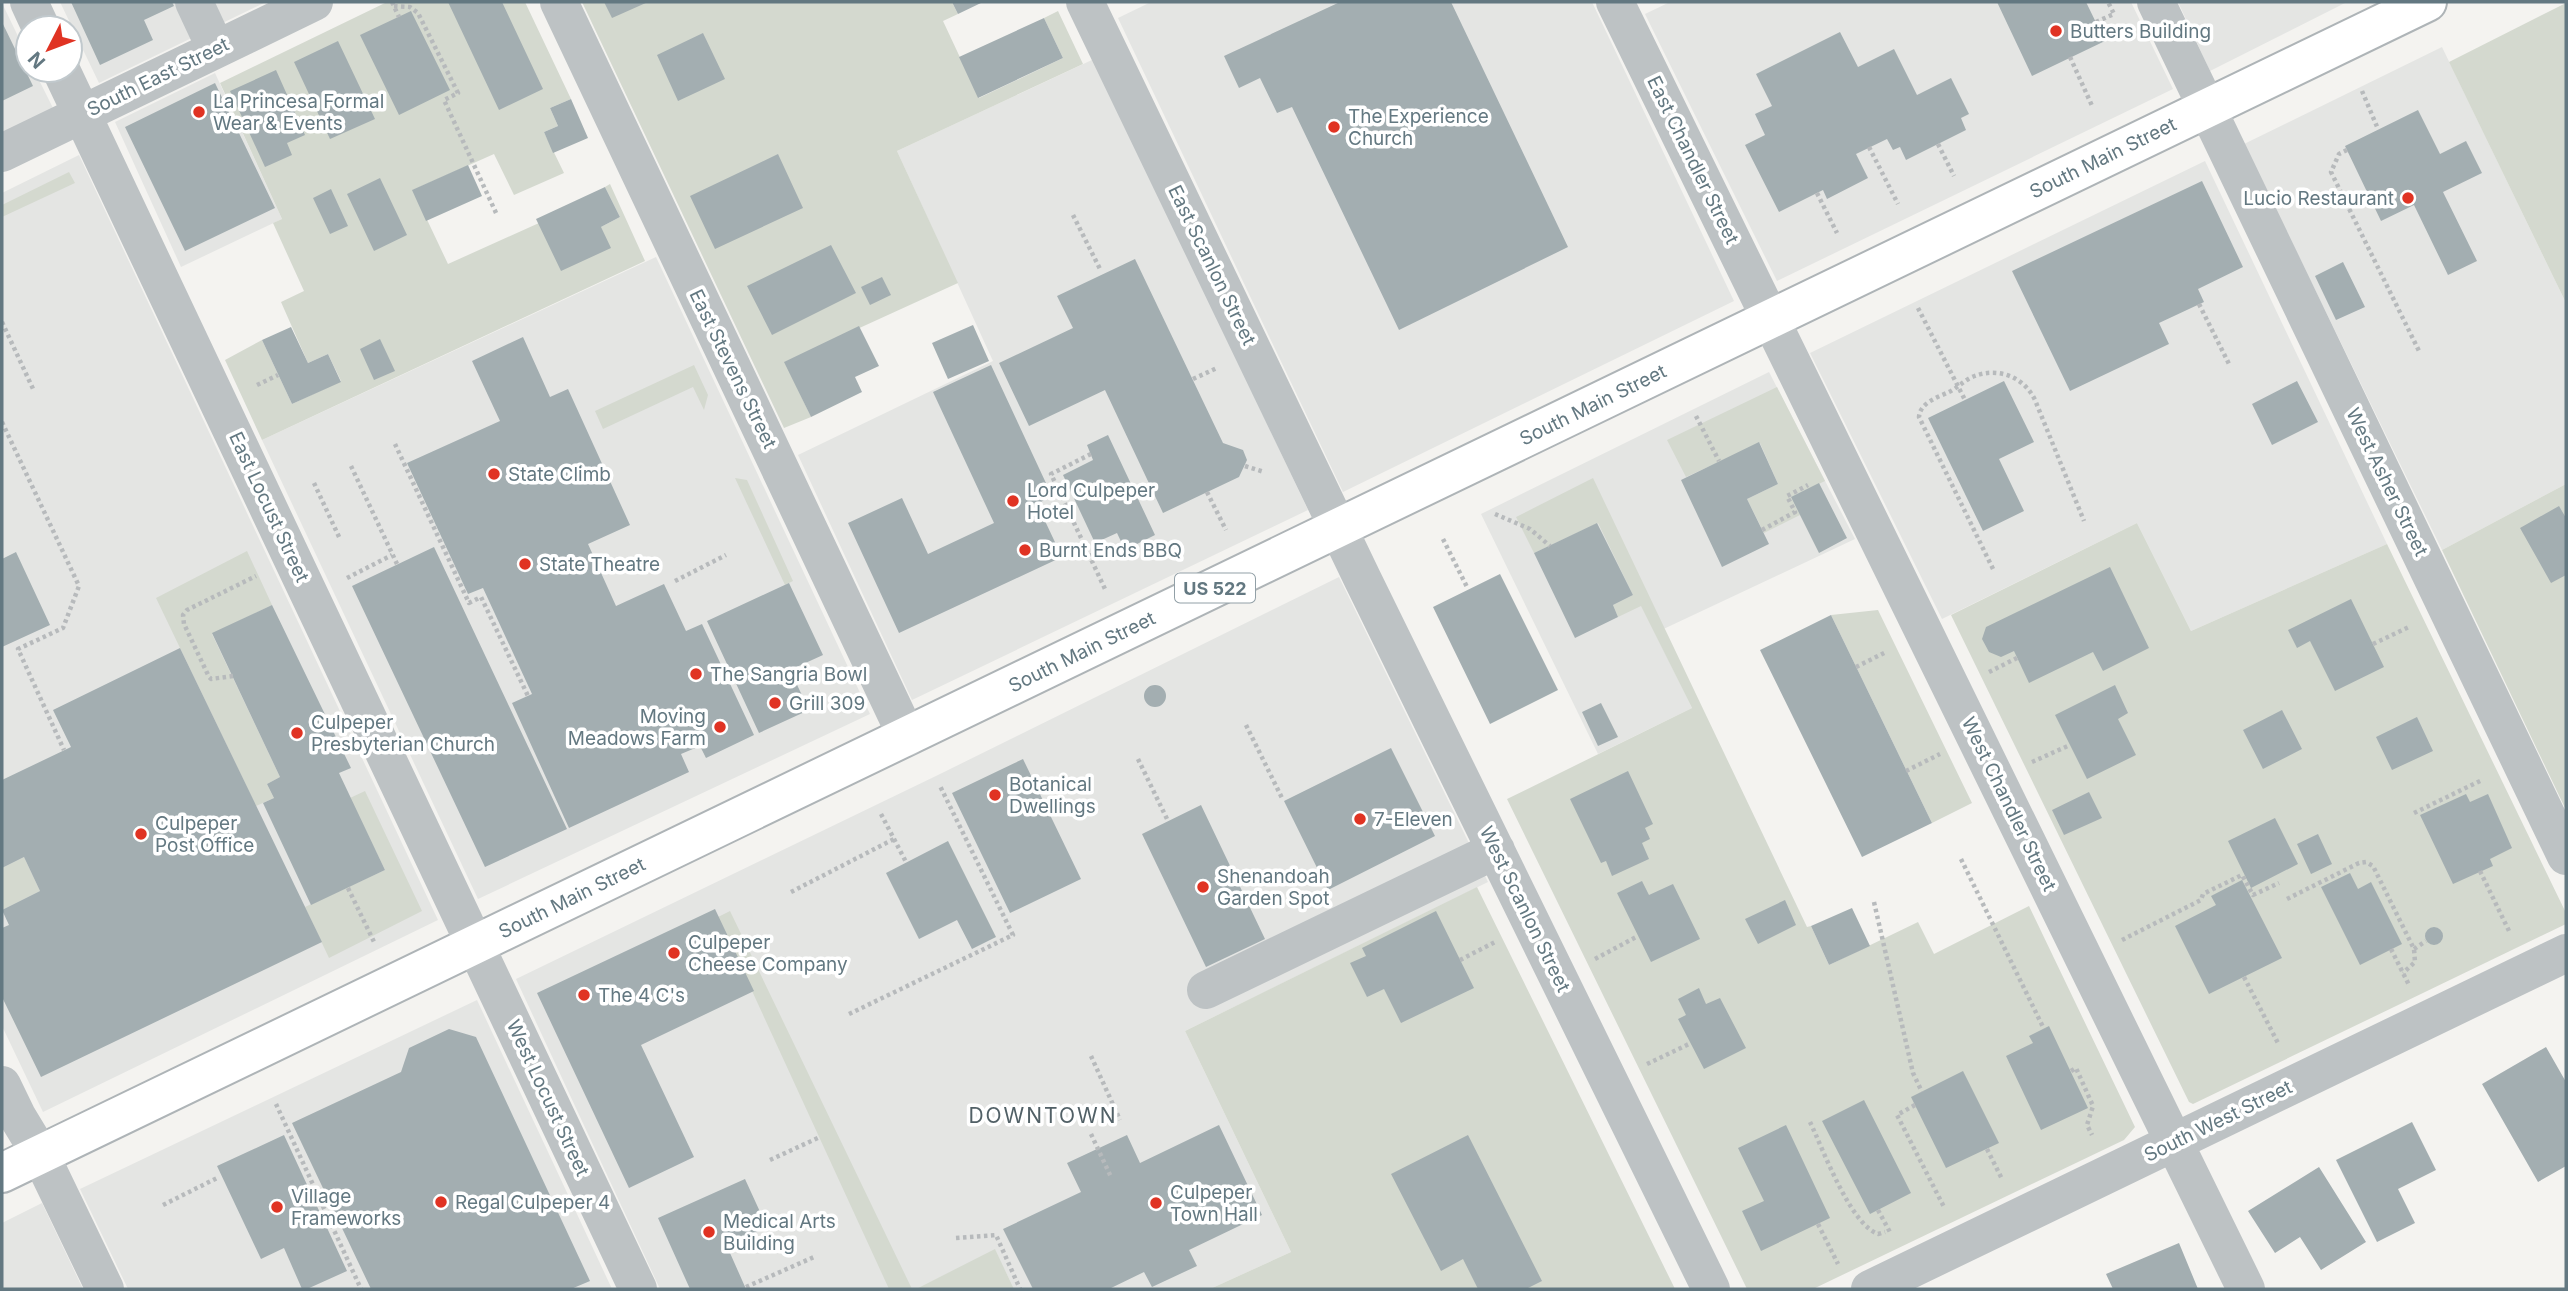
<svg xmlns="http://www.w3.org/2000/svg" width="2568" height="1291" font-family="Inter,sans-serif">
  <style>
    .built { fill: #e4e5e3 }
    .green { fill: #d4d9cf }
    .building { fill: #a3aeb1 }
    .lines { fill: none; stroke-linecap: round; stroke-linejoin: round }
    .major-casing { stroke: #aeb4b7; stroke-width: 42 }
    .path { stroke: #b7babc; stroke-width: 4.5; stroke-dasharray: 3.5 3.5; stroke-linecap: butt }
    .minor { stroke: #bdc2c4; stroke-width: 38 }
    .major { stroke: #fff; stroke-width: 38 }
    .poi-dot { fill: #e03323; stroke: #fff; stroke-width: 2.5 }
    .labels { text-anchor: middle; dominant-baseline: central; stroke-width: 7; stroke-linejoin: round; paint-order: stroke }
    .shield { fill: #fff; stroke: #92a0a7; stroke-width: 2 }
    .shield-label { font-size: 18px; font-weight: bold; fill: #637881 }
    .poi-label { font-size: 19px; fill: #637881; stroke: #fff; text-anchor: start }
    .street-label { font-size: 19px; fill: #637881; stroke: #fff }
    .neighbourhood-label { font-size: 21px; letter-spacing: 2px; fill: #516066; stroke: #fff }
  </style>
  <rect width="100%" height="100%" fill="#f4f3f0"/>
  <path class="built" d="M 60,2 L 266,2 L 99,83 Z
    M 1151,2 L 1592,2 L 1734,301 L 1343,492 L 1118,18 Z
    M 1670,2 L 2131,2 L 2173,89 L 1777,281 L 1645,14 Z
    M 2178,2 L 2347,2 L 2210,71 Z
    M 2,3 L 28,57 L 28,70 L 34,70 L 53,108 L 2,133 Z
    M 2442,47 L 2566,303 L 2566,484 L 2442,550 L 2244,144 Z
    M 1094,59 L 1308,510 L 912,700 L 798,455 L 993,361 L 897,151 Z
    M 215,73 L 282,219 L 181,267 L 115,122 Z
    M 79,155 L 438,920 L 43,1112 L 2,1026 L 2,193 Z
    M 2205,161 L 2387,544 L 2191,631 L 2137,523 L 1942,619 L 1810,353 Z
    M 656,257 L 870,714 L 478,899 L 262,440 Z
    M 1769,372 L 1855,539 L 1655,633 L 1692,708 L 1598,754 L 1481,514 Z
    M 1339,577 L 1488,882 L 1185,1031 L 1291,1252 L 1210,1289 L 1014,1289 L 995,1250 L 916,1289 L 660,1289 L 516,979 L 938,775 Z
    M 477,1000 L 612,1289 L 128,1289 L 80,1189 Z
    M 42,1203 L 83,1289 L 2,1289 L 2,1223 Z"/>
  <path class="green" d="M 387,2 L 525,2 L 571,99 L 550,108 L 558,126 L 544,132 L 564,173 L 514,195 L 494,154 L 413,190 L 448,264 L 539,223 L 601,227 L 620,217 L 605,187 L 610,184 L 645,261 L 262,440 L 225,360 L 262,340 L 292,404 L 341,381 L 328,354 L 308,363 L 281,302 L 304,291 L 273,223 L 282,219 L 220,83 Z
    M 582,2 L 952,2 L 958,14 L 943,21 L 979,98 L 1063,58 L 1044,18 L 1058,11 L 1083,64 L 897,151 L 958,283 L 785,362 L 811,417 L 784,428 Z
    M 2566,3 L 2566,303 L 2449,62 Z
    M 69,172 L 75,183 L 2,217 L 2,205 Z
    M 694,365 L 708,395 L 704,410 L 693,387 L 603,429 L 595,411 Z
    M 1777,387 L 1825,481 L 1791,497 L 1800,515 L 1764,533 L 1747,499 L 1778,484 L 1760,443 L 1686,477 L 1667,440 Z
    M 735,478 L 747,480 L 793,581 L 785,585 Z
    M 1593,478 L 1807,927 L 1811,926 L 1829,965 L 1918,922 L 1934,954 L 2029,906 L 2135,1127 L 2124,1140 L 1813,1289 L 1747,1289 L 1507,799 L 1692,708 L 1641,606 L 1618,617 L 1613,605 L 1633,595 L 1598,523 L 1534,553 L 1516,517 Z
    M 2566,484 L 2566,810 L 2442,550 Z
    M 2137,523 L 2191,631 L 2387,544 L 2566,913 L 2566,924 L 2193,1104 L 2189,1102 L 1951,615 Z
    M 247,551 L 272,605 L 212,634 L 280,777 L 267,784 L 274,798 L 256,806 L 156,598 Z
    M 1878,610 L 1972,803 L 1932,823 L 1831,615 Z
    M 365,791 L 422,911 L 329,958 L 305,907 L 385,870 L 350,798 Z
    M 24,857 L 40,891 L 2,910 L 2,868 Z
    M 1477,887 L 1675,1289 L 1210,1289 L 1291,1252 L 1185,1031 Z
    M 730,911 L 912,1289 L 889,1289 L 718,917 Z
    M 995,1249 L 1014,1289 L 916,1289 Z"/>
  <path class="building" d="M 71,2 L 172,2 L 174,6 L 144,20 L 153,40 L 100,65 Z
    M 448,2 L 502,2 L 543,89 L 499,110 Z
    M 604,2 L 648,2 L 612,18 Z
    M 952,2 L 983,2 L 958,14 Z
    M 1340,2 L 1451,2 L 1568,247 L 1399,330 L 1292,107 L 1277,113 L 1260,78 L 1239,88 L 1224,56 Z
    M 1997,2 L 2086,2 L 2105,41 L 2032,76 Z
    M 411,11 L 450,90 L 399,115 L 360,35 Z
    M 1044,18 L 1063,58 L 978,98 L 959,57 Z
    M 2,22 L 33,86 L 2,101 Z
    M 1840,32 L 1858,67 L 1894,49 L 1917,95 L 1951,78 L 1969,114 L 1961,118 L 1966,130 L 1906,160 L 1900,147 L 1893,150 L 1887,139 L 1856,154 L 1868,178 L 1827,199 L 1823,190 L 1779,212 L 1745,145 L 1765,135 L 1755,114 L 1772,106 L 1756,74 Z
    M 703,33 L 725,79 L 678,101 L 657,55 Z
    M 338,41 L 375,119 L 330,139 L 294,62 Z
    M 276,70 L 305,135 L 287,143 L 292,155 L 265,167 L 230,91 Z
    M 215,83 L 275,208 L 185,251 L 125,127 Z
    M 571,99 L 588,138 L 553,153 L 544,132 L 558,126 L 550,108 Z
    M 2418,110 L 2440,154 L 2466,141 L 2482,173 L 2443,192 L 2477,261 L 2448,275 L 2414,205 L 2381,221 L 2345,146 Z
    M 778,154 L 803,208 L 715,249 L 690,196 Z
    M 468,165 L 482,196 L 426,221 L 412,190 Z
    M 380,178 L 407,235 L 374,251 L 347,194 Z
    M 2202,181 L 2243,267 L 2198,289 L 2204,302 L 2159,323 L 2169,344 L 2070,391 L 2012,271 Z
    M 605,187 L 620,217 L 601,227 L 611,248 L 561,271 L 536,219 Z
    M 331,189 L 348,226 L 330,234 L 313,198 Z
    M 831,245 L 856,293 L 772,335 L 747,286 Z
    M 1135,259 L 1223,443 L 1243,450 L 1247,460 L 1239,477 L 1163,513 L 1105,390 L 1029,426 L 999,363 L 1073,328 L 1057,296 Z
    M 2343,262 L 2365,307 L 2336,320 L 2315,276 Z
    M 882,277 L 891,295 L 870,305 L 861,287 Z
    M 973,325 L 989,361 L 948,379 L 932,343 Z
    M 859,326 L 879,366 L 855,377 L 862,392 L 811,417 L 784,362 Z
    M 291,327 L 308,363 L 328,354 L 341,382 L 292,404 L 262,340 Z
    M 523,337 L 550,397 L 568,389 L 630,525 L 588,544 L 616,606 L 664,584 L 686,631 L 702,624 L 754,735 L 706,758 L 700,746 L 681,754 L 689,772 L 569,828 L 512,703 L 532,694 L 483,588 L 468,594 L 407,463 L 500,421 L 472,361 Z
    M 380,339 L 395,371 L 374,380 L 360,349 Z
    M 991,365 L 1052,496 L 1037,504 L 1062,557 L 899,633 L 848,523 L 902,498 L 928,554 L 994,523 L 933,392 Z
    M 2004,381 L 2034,442 L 1999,459 L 2024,511 L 1983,531 L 1928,418 Z
    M 2297,381 L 2318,422 L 2272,445 L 2252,404 Z
    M 1108,435 L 1155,535 L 1125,550 L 1117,533 L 1095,543 L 1063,475 L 1093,460 L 1087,445 Z
    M 1759,442 L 1778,484 L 1747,499 L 1769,544 L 1722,567 L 1681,480 Z
    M 1819,483 L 1847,538 L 1819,553 L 1791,497 Z
    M 2559,506 L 2566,518 L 2566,575 L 2551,583 L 2520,528 Z
    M 1597,523 L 1633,595 L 1613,605 L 1618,617 L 1575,638 L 1534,553 Z
    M 434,547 L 567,829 L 485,867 L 352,586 Z
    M 16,552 L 50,625 L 2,647 L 2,559 Z
    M 2110,567 L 2149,648 L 2103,671 L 2093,652 L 2029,683 L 2014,651 L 2001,657 L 1989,652 L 1982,639 L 1986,627 Z
    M 1500,574 L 1558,690 L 1490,724 L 1433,607 Z
    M 789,583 L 823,655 L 790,670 L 809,710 L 759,733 L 707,621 Z
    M 2351,599 L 2384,667 L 2335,691 L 2310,641 L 2297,648 L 2288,630 Z
    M 272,605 L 351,768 L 339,773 L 385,870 L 311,905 L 263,803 L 274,798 L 267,784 L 280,777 L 212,633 Z
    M 1831,615 L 1932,823 L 1862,857 L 1760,650 Z
    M 180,648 L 322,942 L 41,1077 L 2,997 L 2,928 L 9,925 L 2,910 L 40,891 L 24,857 L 2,868 L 2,780 L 71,747 L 53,710 Z
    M 2115,685 L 2128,713 L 2118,719 L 2136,755 L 2087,779 L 2055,715 Z
    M1144 696a11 11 0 1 1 22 0a11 11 0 1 1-22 0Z
    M 1601,703 L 1618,737 L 1598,746 L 1582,712 Z
    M 2282,710 L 2302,749 L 2263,769 L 2243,730 Z
    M 2417,717 L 2433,751 L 2392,770 L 2376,737 Z
    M 1391,748 L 1435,836 L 1328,890 L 1284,801 Z
    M 1023,759 L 1081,879 L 1010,913 L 952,793 Z
    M 1628,771 L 1653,824 L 1645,828 L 1650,839 L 1642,843 L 1649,859 L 1612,876 L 1606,861 L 1601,863 L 1570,799 Z
    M 2089,792 L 2102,818 L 2064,835 L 2052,810 Z
    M 2466,794 L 2470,802 L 2488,794 L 2512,848 L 2490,859 L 2493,866 L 2453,884 L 2420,815 Z
    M 1201,805 L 1265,939 L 1206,967 L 1142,834 Z
    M 2275,818 L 2298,864 L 2251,888 L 2228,841 Z
    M 2318,834 L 2332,864 L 2311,874 L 2297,844 Z
    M 948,841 L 996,937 L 972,949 L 957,920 L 919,939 L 886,873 Z
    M 2350,873 L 2358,889 L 2371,882 L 2402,944 L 2360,965 L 2321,887 Z
    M 2242,880 L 2282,958 L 2209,994 L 2175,926 L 2216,905 L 2211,896 Z
    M 1642,881 L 1649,895 L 1673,884 L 1700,939 L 1651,962 L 1617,893 Z
    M 1785,900 L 1796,925 L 1758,944 L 1745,919 Z
    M 1852,908 L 1870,946 L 1829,965 L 1811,926 Z
    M 715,909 L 754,991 L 641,1045 L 694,1157 L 629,1188 L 537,993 Z
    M 1436,911 L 1474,988 L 1401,1023 L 1384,989 L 1367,997 L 1350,963 L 1366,956 L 1362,948 Z
    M2425 936a9 9 0 1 1 18 0a9 9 0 1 1-18 0Z
    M 1699,988 L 1706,1004 L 1720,998 L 1746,1048 L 1704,1069 L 1678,1019 L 1686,1015 L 1678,999 Z
    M 2049,1026 L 2088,1108 L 2041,1130 L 2006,1056 L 2033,1043 L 2029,1036 Z
    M 449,1029 L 476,1037 L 590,1281 L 571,1289 L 371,1289 L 292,1123 L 401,1072 L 409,1048 Z
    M 2546,1047 L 2566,1082 L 2566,1166 L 2538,1182 L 2482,1084 Z
    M 1963,1071 L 1999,1143 L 1946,1168 L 1911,1097 Z
    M 1864,1100 L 1911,1193 L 1870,1214 L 1822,1121 Z
    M 2412,1122 L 2436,1170 L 2398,1189 L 2415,1223 L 2377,1242 L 2336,1160 Z
    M 1219,1125 L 1262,1215 L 1189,1250 L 1197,1266 L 1152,1287 L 1144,1272 L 1109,1289 L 1033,1289 L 1003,1229 L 1081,1192 L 1067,1163 L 1127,1135 L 1140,1163 Z
    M 1786,1125 L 1830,1218 L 1761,1251 L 1742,1211 L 1764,1201 L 1738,1148 Z
    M 284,1135 L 347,1271 L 307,1289 L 302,1289 L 284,1248 L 261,1259 L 217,1166 Z
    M 1468,1135 L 1542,1281 L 1526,1289 L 1478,1289 L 1463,1259 L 1441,1271 L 1391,1174 Z
    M 2319,1167 L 2366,1242 L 2321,1270 L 2300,1237 L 2275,1253 L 2248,1211 Z
    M 745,1179 L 767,1227 L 742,1238 L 745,1246 L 730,1253 L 746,1289 L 690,1289 L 658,1218 Z
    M 2179,1243 L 2198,1289 L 2113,1289 L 2106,1274 Z"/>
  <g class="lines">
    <defs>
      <path id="major" d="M 2,1173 L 2427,2"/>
    </defs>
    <use href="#major" class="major-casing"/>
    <path class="path" d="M 392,2 L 399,17
      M 394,6 L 410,7 L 418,13 L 458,93 L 444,100 L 497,215
      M 2096,22 L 2114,14 L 2108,2
      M 2070,57 L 2093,108
      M 2362,91 L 2378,129
      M 1938,144 L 1954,176
      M 1869,147 L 1898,204
      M 2347,150 L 2339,154 L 2331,172 L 2420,353
      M 1817,193 L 1837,233
      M 1073,215 L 1100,269
      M 2199,304 L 2230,366
      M 1918,308 L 1965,400
      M 2,322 L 34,391
      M 1193,379 L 1217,368
      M 257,385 L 278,375
      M 1696,416 L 1719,461
      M 2,422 L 79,586 L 63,628 L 18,649 L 64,750
      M 395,444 L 469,603 L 481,597 L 528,696
      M 1091,454 L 1051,474 L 1105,589
      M 351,466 L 397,564
      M 1245,466 L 1264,472
      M 314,483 L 340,539
      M 1207,492 L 1226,530
      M 1495,514 L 1530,529 L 1550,546
      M 1762,530 L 1795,512 L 1787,496 L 1808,485
      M 1443,539 L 1468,589
      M 1993,569 L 1919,417 C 1920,402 1939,397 1951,391 C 1958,387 1963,382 1970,378 C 1995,366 2023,375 2035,400 L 2084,521
      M 347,578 L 392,555
      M 675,581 L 726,555
      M 2373,644 L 2409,627
      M 1856,667 L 1886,652
      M 1989,672 L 2017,658
      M 233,676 L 211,679 L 209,677 L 184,624 L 183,615 L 187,610 L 256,576
      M 1246,725 L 1282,798
      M 1138,759 L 1168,821
      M 2032,762 L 2070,745
      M 1906,771 L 1940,754
      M 2414,813 L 2482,780
      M 881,814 L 906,862
      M 1961,859 L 2044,1029
      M 2480,871 L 2510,933
      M 348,888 L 375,944
      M 791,892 L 894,839
      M 2287,899 L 2359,863 L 2366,862 L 2373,866 L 2414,949 L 2415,962 L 2403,973
      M 1874,902 L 1913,1073 L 1922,1092
      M 2122,940 L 2201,900 L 2203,894 L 2242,875 L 2253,895 L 2279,883
      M 2391,949 L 2409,985
      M 2414,949 L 2426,941
      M 1595,959 L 1638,936
      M 1460,960 L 1497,941
      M 2244,977 L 2279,1045
      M 849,1014 L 1013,935 L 940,786
      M 1091,1056 L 1120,1120
      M 1647,1064 L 1691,1043
      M 2071,1071 L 2076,1068 L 2093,1106 L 2087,1125 L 2092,1135
      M 276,1104 L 361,1289
      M 1915,1105 L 1897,1115 L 1944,1207
      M 1810,1122 C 1823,1149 1850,1224 1878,1234 L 1885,1232
      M 1091,1134 L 1111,1177
      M 1987,1149 L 2002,1179
      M 770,1160 L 820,1137
      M 163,1205 L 217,1178
      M 1878,1210 L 1891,1234
      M 1818,1224 L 1838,1264
      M 956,1238 L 996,1235 L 1020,1289
      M 746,1287 L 814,1257"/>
    <path class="minor" d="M 29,2 L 41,28
      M 194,2 L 216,49
      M 559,2 L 907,737
      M 1085,2 L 1363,580 L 1711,1289
      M 1615,2 L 2246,1289
      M 2156,2 L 2566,856
      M 61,70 L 638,1289
      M 2,153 L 314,2
      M 1206,990 L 1496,850
      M 2,1085 L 17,1116 L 40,1154 L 105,1289
      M 1870,1289 L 2566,953"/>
    <use href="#major" class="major"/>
  </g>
  <g class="poi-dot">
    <circle cx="2056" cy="31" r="7"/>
    <circle cx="199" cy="112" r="7"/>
    <circle cx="1334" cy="127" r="7"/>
    <circle cx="2408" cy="198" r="7"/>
    <circle cx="494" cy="474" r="7"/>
    <circle cx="1013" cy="501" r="7"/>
    <circle cx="1025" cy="550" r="7"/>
    <circle cx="525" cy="564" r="7"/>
    <circle cx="696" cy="674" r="7"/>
    <circle cx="775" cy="703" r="7"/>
    <circle cx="720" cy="727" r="7"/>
    <circle cx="297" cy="733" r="7"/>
    <circle cx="995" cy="795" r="7"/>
    <circle cx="1360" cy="819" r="7"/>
    <circle cx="141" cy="834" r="7"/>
    <circle cx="1203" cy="887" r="7"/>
    <circle cx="674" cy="953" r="7"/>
    <circle cx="584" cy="995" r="7"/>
    <circle cx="441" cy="1202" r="7"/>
    <circle cx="1156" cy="1203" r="7"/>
    <circle cx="277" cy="1207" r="7"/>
    <circle cx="709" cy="1232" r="7"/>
  </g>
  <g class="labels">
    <rect class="shield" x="1175" y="573.5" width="80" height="29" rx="5"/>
    <g class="shield-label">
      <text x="1215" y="588">US 522</text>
    </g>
    <g class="poi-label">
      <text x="2070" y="31">Butters Building</text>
      <text x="213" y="101">La Princesa Formal<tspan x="213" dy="22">Wear &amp; Events</tspan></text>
      <text x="1348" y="116">The Experience<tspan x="1348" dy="22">Church</tspan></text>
      <text x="2394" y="198" text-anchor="end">Lucio Restaurant</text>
      <text x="508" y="474">State Climb</text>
      <text x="1027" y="490">Lord Culpeper<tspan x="1027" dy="22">Hotel</tspan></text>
      <text x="1039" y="550">Burnt Ends BBQ</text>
      <text x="539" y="564">State Theatre</text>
      <text x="710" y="674">The Sangria Bowl</text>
      <text x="789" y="703">Grill 309</text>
      <text x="706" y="716" text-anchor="end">Moving<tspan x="706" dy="22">Meadows Farm</tspan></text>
      <text x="311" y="722">Culpeper<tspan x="311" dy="22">Presbyterian Church</tspan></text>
      <text x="1009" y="784">Botanical<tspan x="1009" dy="22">Dwellings</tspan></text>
      <text x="1374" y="819">7-Eleven</text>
      <text x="155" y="823">Culpeper<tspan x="155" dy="22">Post Office</tspan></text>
      <text x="1217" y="876">Shenandoah<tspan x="1217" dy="22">Garden Spot</tspan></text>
      <text x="688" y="942">Culpeper<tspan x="688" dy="22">Cheese Company</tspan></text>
      <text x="598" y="995">The 4 C's</text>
      <text x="1170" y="1192">Culpeper<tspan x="1170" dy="22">Town Hall</tspan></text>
      <text x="291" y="1196">Village<tspan x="291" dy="22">Frameworks</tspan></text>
      <text x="455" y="1202">Regal Culpeper 4</text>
      <text x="723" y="1221">Medical Arts<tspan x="723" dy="22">Building</tspan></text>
    </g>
    <g class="street-label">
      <text transform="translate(158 77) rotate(-26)">South East Street</text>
      <text transform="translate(2103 158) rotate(-26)">South Main Street</text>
      <text transform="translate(1693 160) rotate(64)">East Chandler Street</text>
      <text transform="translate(1212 265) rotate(64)">East Scanlon Street</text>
      <text transform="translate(733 369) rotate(64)">East Stevens Street</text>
      <text transform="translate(1593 405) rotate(-26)">South Main Street</text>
      <text transform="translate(2387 482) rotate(64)">West Asher Street</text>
      <text transform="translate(269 507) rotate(65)">East Locust Street</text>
      <text transform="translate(1082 652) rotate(-26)">South Main Street</text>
      <text transform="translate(2009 804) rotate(64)">West Chandler Street</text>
      <text transform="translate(572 898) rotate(-26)">South Main Street</text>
      <text transform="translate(1525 909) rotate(64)">West Scanlon Street</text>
      <text transform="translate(548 1098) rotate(65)">West Locust Street</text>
      <text transform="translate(2218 1121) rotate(-26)">South West Street</text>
    </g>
    <g class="neighbourhood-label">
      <text x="1043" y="1115">DOWNTOWN</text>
    </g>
  </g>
  <rect width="2568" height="1291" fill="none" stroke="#637881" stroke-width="7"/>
  <g transform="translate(49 49) rotate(228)"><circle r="33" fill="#ffffff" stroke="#c1c9cd" stroke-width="2"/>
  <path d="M0-5L12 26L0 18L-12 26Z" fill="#e03323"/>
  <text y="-10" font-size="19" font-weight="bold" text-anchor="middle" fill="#637881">N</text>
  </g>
</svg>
